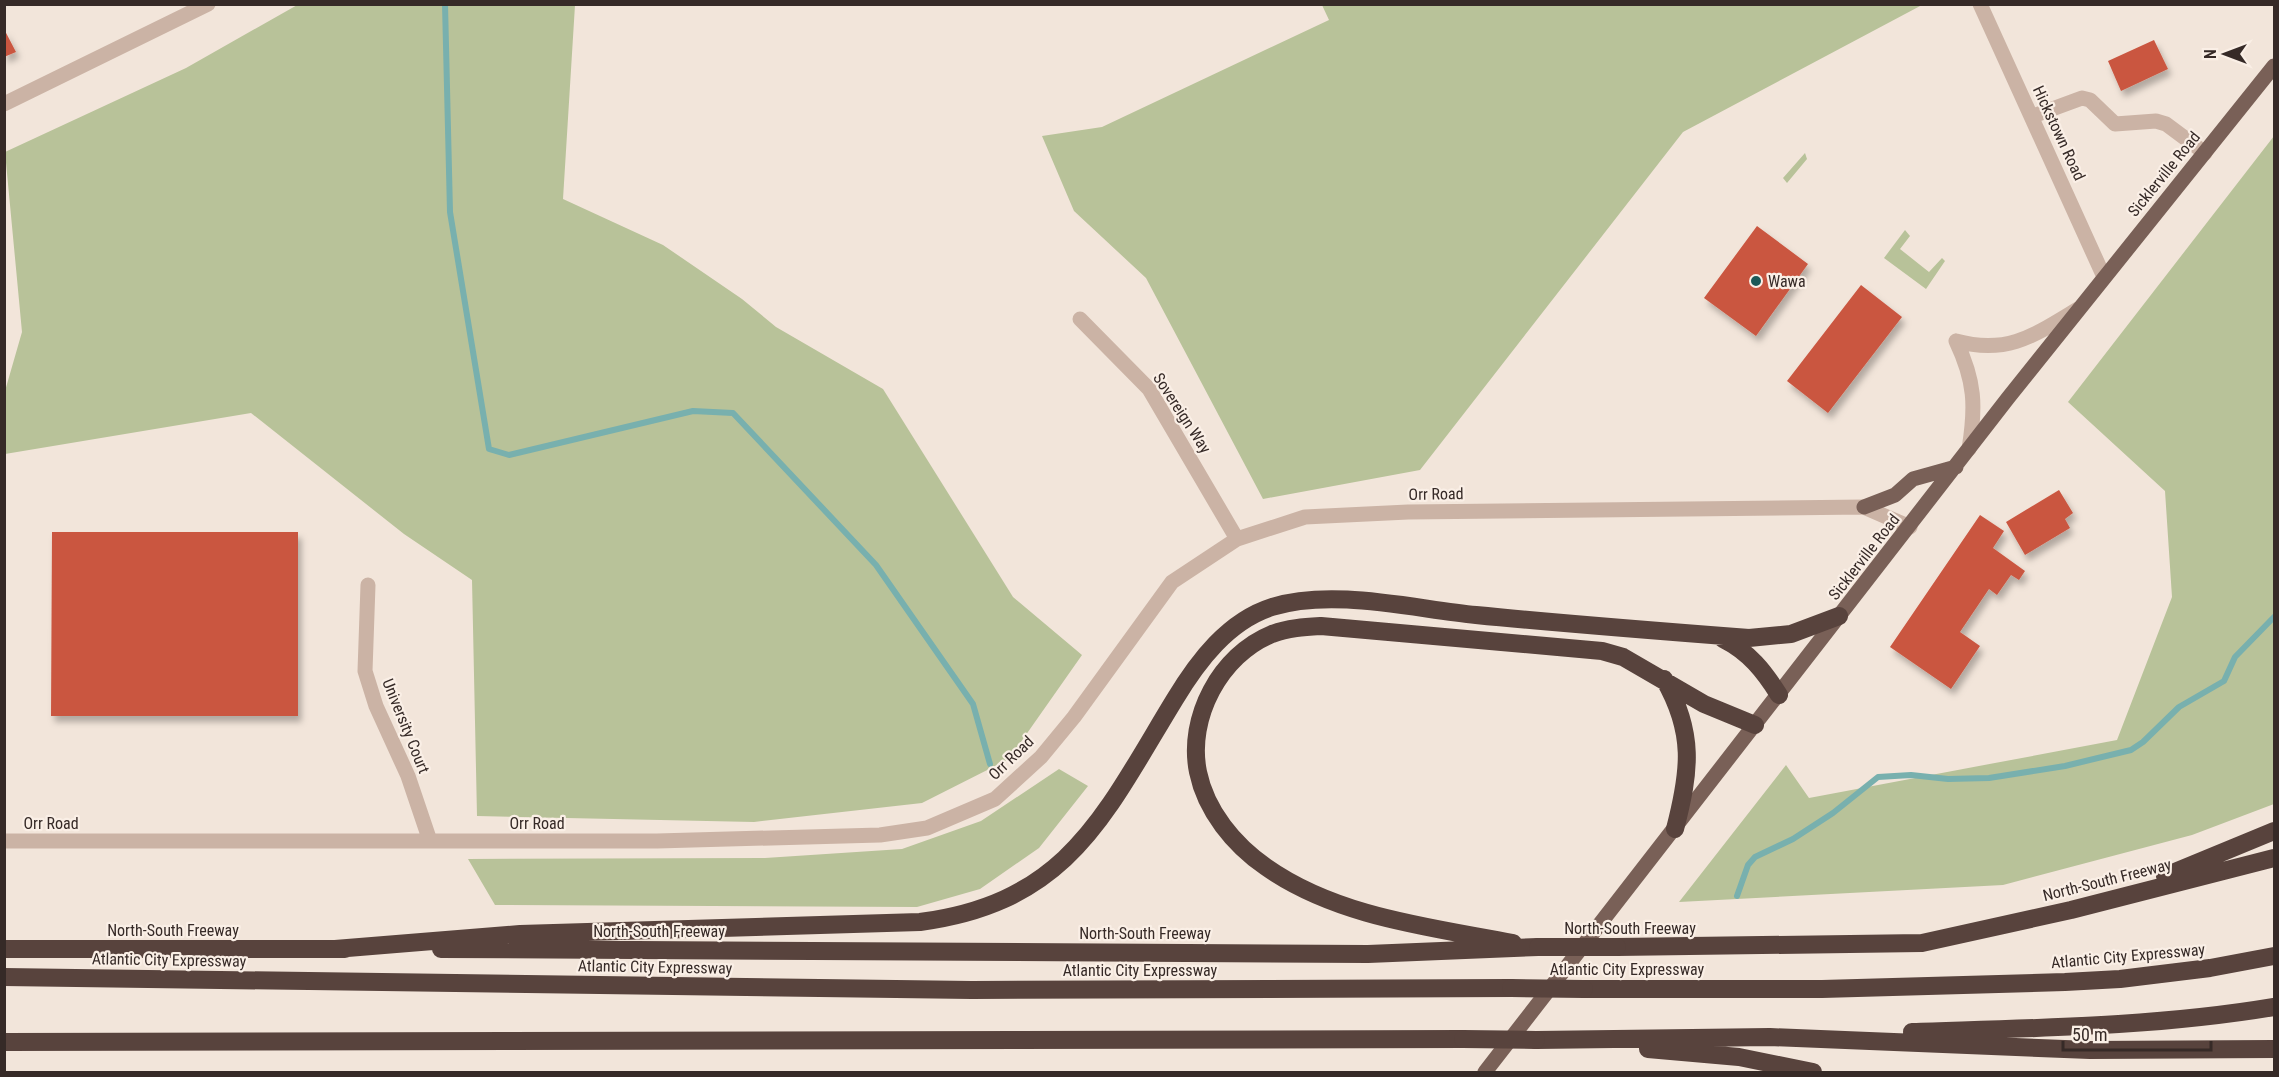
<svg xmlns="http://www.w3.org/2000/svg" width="2279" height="1077" font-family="'Roboto Condensed',sans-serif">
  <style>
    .green { fill: #b8c299 }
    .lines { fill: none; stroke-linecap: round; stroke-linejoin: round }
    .stream { stroke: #78b0ae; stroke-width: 6 }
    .building { fill: #ca5640; filter: url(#shadow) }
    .minor { stroke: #cbb3a5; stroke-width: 15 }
    .major { stroke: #796057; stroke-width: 15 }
    .highway { stroke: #58433d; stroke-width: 18 }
    .highway-bridge { stroke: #58433d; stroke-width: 18 }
    .poi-dot { fill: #1b5958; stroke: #faefe6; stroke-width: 2 }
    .labels { text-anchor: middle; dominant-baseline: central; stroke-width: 4.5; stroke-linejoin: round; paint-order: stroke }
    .street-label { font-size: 16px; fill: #362a27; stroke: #faefe6 }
    .poi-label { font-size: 16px; fill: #362a27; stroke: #faefe6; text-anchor: start }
  </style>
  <defs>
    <filter id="shadow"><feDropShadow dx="3.5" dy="6" stdDeviation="3" flood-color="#0004"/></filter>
  </defs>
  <rect width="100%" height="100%" fill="#f2e5da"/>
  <path class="green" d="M 299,4 L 575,5 L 563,199 L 663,245 L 742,299 L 776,327 L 883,389 L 1013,597 L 1082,655 L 1009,759 L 922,803 L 754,822 L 477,816 L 472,580 L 404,534 L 251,413 L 5,454 L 5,391 L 22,332 L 5,152 L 186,68 Z
    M 1322,5 L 1922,5 L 1683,132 L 1420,470 L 1263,499 L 1146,278 L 1074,211 L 1042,136 L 1102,127 L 1329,20 Z
    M 2274,136 L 2274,804 L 2192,835 L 2003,885 L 1679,902 L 1786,765 L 1809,798 L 2117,740 L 2172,597 L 2165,491 L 2068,402 Z
    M 1805,153 L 1807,159 L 1787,183 L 1783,178 Z
    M 1905,230 L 1910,236 L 1900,249 L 1929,272 L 1942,258 L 1945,261 L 1926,289 L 1884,258 Z
    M 1059,769 L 1088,786 L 1039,848 L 980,889 L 917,907 L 495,905 L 468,859 L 765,858 L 902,849 L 981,821 Z"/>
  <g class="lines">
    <path class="stream" d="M 445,4 L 450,212 L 489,449 L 509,455 L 693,411 L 733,413 L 876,565 L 973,704 L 990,764
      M 1737,896 L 1748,865 L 1755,857 L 1793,839 L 1833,813 L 1878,777 L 1911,775 L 1948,779 L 1989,778 L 2065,766 L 2131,750 L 2143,742 L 2179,707 L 2224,681 L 2235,657 L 2274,617"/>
  </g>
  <path class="building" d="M 4,29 L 16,52 L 4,57 Z
    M 2154,40 L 2168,69 L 2121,91 L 2108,61 Z
    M 1757,226 L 1808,264 L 1756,336 L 1704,298 Z
    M 1861,285 L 1902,317 L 1828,413 L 1787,381 Z
    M 2059,490 L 2073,513 L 2065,519 L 2070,528 L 2025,555 L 2006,522 Z
    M 1980,515 L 2004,531 L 1993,548 L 2025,571 L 2019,580 L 2011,575 L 1997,595 L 1989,589 L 1960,632 L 1980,646 L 1951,689 L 1890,647 Z
    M 52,532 L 298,532 L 298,716 L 51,716 Z"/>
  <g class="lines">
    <path class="minor" d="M 1980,4 L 2104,277
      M 4,104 L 208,4
      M 2033,116 L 2082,98 L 2090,100 L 2115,124 L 2156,121 L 2166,124 L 2205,153
      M 1080,319 L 1149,389 L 1237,539
      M 1956,341 C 2008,355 2035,335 2078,309
      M 1956,341 C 1975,381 1976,406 1969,449
      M 368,585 L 365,671 L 376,706 L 408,776 L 430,841
      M 4,841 L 657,841 L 880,835 L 927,828 L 995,799 L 1041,757 L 1074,717 L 1172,582 L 1237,539 L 1305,517 L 1408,512 L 1864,507 L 1910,527"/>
    <path class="major" d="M 1864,507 L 1895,495 L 1913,479 L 1956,467
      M 1485,1072 L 2008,398 L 2274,66"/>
    <path class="highway" d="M 1723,639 C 1749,652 1764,671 1779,695
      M 1664,679 C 1695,733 1690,771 1675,829
      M 2165,876 L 2274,831
      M 1513,943 C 1430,927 1337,917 1266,867 C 1234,845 1206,811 1198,772 C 1187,718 1220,655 1272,634 C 1288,628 1305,627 1321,626 L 1602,651 L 1623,657 L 1704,704 L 1755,725
      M 1617,947 L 1922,943 L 2071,910 L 2274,858
      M 4,949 L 345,949
      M 335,949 L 520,934 L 920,922 C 1069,902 1104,815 1175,699 C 1198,661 1228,621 1272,607 C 1333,588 1414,609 1476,615 C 1567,624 1658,631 1749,638 L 1791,634 L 1839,616
      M 441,949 L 1368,954 L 1538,947
      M 4,977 L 972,990 L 1511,988
      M 1584,989 L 1822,989 L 2065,982 L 2120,979 L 2210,968 L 2274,956
      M 1912,1032 C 2033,1028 2155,1027 2274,1007
      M 1536,1040 L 1770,1037 L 2090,1050 L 2274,1049
      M 4,1042 L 1463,1039
      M 1648,1049 L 1739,1057 L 1813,1072"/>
    <path class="highway-bridge" d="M 1538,947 L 1617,947
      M 1511,988 L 1584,989
      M 1463,1039 L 1536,1040"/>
  </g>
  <circle class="poi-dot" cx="1756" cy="281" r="6"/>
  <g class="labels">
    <g class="street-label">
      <text transform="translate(2059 133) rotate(65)">Hickstown Road</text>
      <text transform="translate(2164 174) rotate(-51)">Sicklerville Road</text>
      <text transform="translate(1182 413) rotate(57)">Sovereign Way</text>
      <text transform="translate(1436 494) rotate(-1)">Orr Road</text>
      <text transform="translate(1864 557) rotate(-52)">Sicklerville Road</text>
      <text transform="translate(406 726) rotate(68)">University Court</text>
      <text transform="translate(1011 758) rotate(-44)">Orr Road</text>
      <text x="51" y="823">Orr Road</text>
      <text x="537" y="823">Orr Road</text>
      <text transform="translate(2107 880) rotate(-14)">North-South Freeway</text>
      <text x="1630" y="928">North-South Freeway</text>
      <text x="173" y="930">North-South Freeway</text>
      <text x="659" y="931">North-South Freeway</text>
      <text x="1145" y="933">North-South Freeway</text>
      <text transform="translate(2128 956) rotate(-5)">Atlantic City Expressway</text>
      <text transform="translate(169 960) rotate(1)">Atlantic City Expressway</text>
      <text transform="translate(655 967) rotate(1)">Atlantic City Expressway</text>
      <text x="1627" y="969">Atlantic City Expressway</text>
      <text x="1140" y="970">Atlantic City Expressway</text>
    </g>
    <g class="poi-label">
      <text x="1768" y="281">Wawa</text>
    </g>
  </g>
  <rect width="2279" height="1077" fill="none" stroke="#362a27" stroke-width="12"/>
  <g transform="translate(2225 54) rotate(270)" stroke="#faefe6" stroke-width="4.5" paint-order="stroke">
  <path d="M0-4.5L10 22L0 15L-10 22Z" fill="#362a27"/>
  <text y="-9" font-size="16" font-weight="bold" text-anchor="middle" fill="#362a27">N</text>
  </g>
  <path d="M2063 1041v9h148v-9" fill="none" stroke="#362a27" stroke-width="3"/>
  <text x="2072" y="1041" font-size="18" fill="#362a27" stroke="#faefe6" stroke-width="4.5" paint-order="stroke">50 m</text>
</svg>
